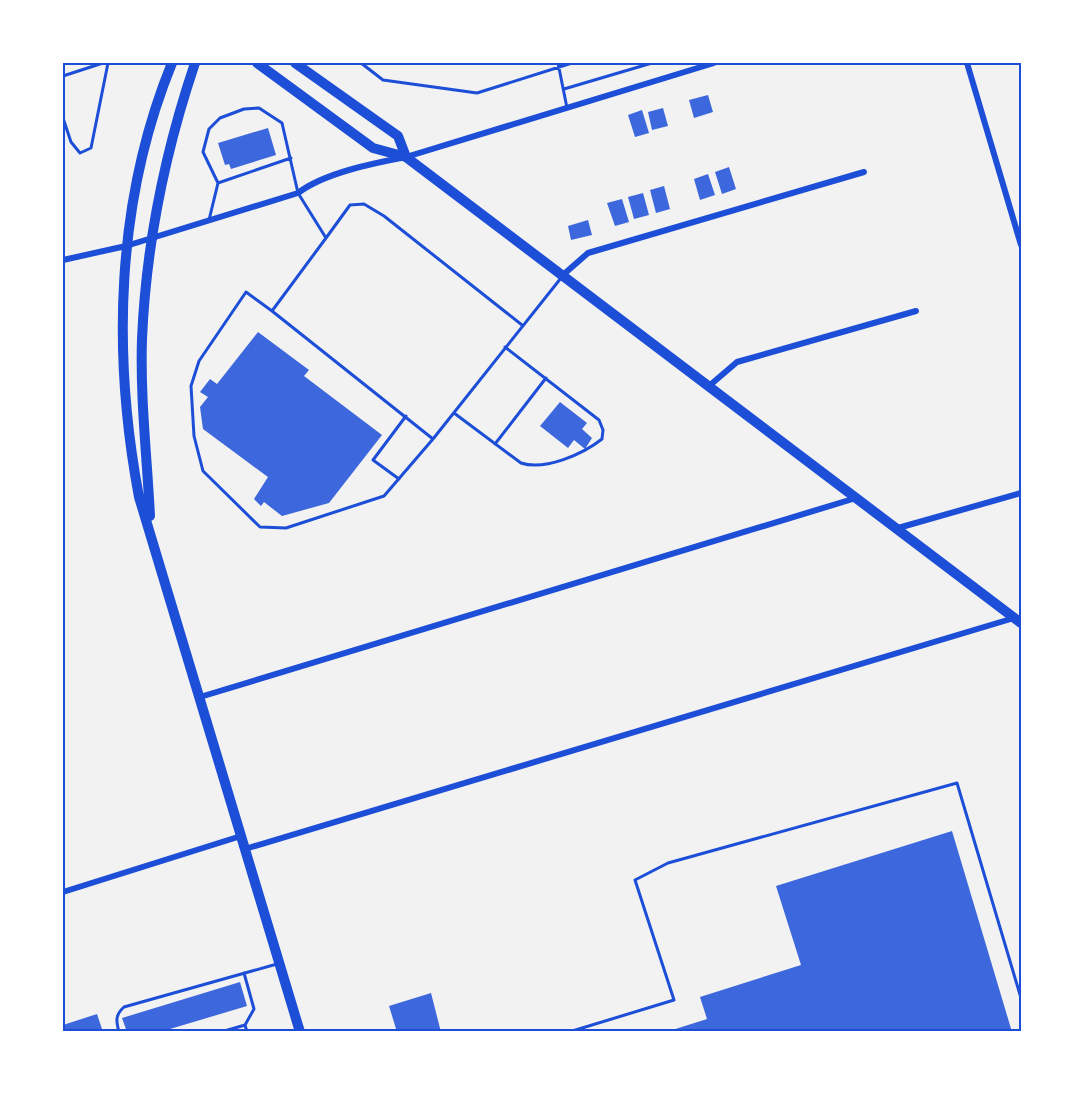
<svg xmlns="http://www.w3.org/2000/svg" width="1084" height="1095" font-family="Mulish,sans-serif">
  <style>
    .building { fill: #3d67dc }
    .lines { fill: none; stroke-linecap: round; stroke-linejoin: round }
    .service { stroke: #1d4ed8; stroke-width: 3 }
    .minor { stroke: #1d4ed8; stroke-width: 6 }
    .primary { stroke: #1d4ed8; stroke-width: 10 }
    .neatline { fill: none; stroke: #1d4ed8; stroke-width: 2 }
  </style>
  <rect width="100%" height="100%" fill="#f2f2f2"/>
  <path class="building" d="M 708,95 L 713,112 L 694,118 L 689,100 Z
    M 663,108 L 668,126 L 652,130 L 648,112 Z
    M 642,110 L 649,133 L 635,137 L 628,115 Z
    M 268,128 L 276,155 L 231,169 L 229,164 L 225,165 L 218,143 Z
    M 729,167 L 736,189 L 722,194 L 715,172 Z
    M 708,174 L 715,195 L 700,200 L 694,179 Z
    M 664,186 L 670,209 L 656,213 L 650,190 Z
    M 643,193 L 649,215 L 634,219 L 628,197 Z
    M 622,199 L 629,222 L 615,226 L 607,203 Z
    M 588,220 L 592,235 L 571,240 L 568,226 Z
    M 258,332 L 309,370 L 304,376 L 382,435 L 329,503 L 282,516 L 264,502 L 261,506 L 254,499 L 268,477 L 203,429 L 200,407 L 208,397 L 200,392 L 210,379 L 217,384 Z
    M 560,402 L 587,423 L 582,429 L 592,438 L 585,449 L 574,440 L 568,448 L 540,426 Z
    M 952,831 L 1012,1032 L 666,1032 L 707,1019 L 700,997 L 801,965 L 776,886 Z
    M 240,982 L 247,1006 L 160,1032 L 127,1032 L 122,1018 Z
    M 431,993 L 441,1032 L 397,1032 L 389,1006 Z
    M 97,1014 L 103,1032 L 63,1032 L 63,1025 Z"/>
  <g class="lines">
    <path class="service" d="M 361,63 L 383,80 L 477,93 L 572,63
      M 558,63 L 567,108
      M 63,76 L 103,63
      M 564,89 L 652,63
      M 63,118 L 71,142 L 80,153 L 91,148 L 108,63
      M 218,183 L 291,158
      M 209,220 L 218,183 L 203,152 L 209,129 L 220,118 L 244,109 L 259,108 L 282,123 L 298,193 L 326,238 L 272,311 L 433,439 L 561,278
      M 326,238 L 350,205 L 364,204 L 384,216 L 522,325
      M 272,311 L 246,292 L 199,361 L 191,386 L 194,436 L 203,471 L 260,527 L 286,528 L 384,496 L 433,439
      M 454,413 L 521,463 C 545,471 583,454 602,439 L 603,430 L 599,420 L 505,347
      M 495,444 L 546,378
      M 399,479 L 373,460 L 406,416
      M 244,973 L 254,1009 L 245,1025 L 247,1032
      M 119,1032 C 116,1021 115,1015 124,1007 L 277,964
      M 221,1032 L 245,1025
      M 569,1032 L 674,1000 L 635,880 L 668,863 L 957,783 L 1021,998"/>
    <path class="minor" d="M 967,63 L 1021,245
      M 63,260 L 126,246 L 298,193 C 324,173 374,163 406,157 L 714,63
      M 564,274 L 588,253 L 864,172
      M 709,386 L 737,362 L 916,311
      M 898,528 L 1021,493
      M 200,697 L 856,498
      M 245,849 L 1014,618
      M 63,892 L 241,836"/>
    <path class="primary" d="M 172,63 C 116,200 112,353 139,497 L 300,1032
      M 257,63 L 373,148 L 406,157 L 1021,623
      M 295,63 L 398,136 L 406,157
      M 150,516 C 147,457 140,397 142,339 C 146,245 165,152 195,63"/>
  </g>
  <rect width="1084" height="1095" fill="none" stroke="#ffffff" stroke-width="129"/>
  <rect x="64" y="64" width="956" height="966" class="neatline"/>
</svg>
